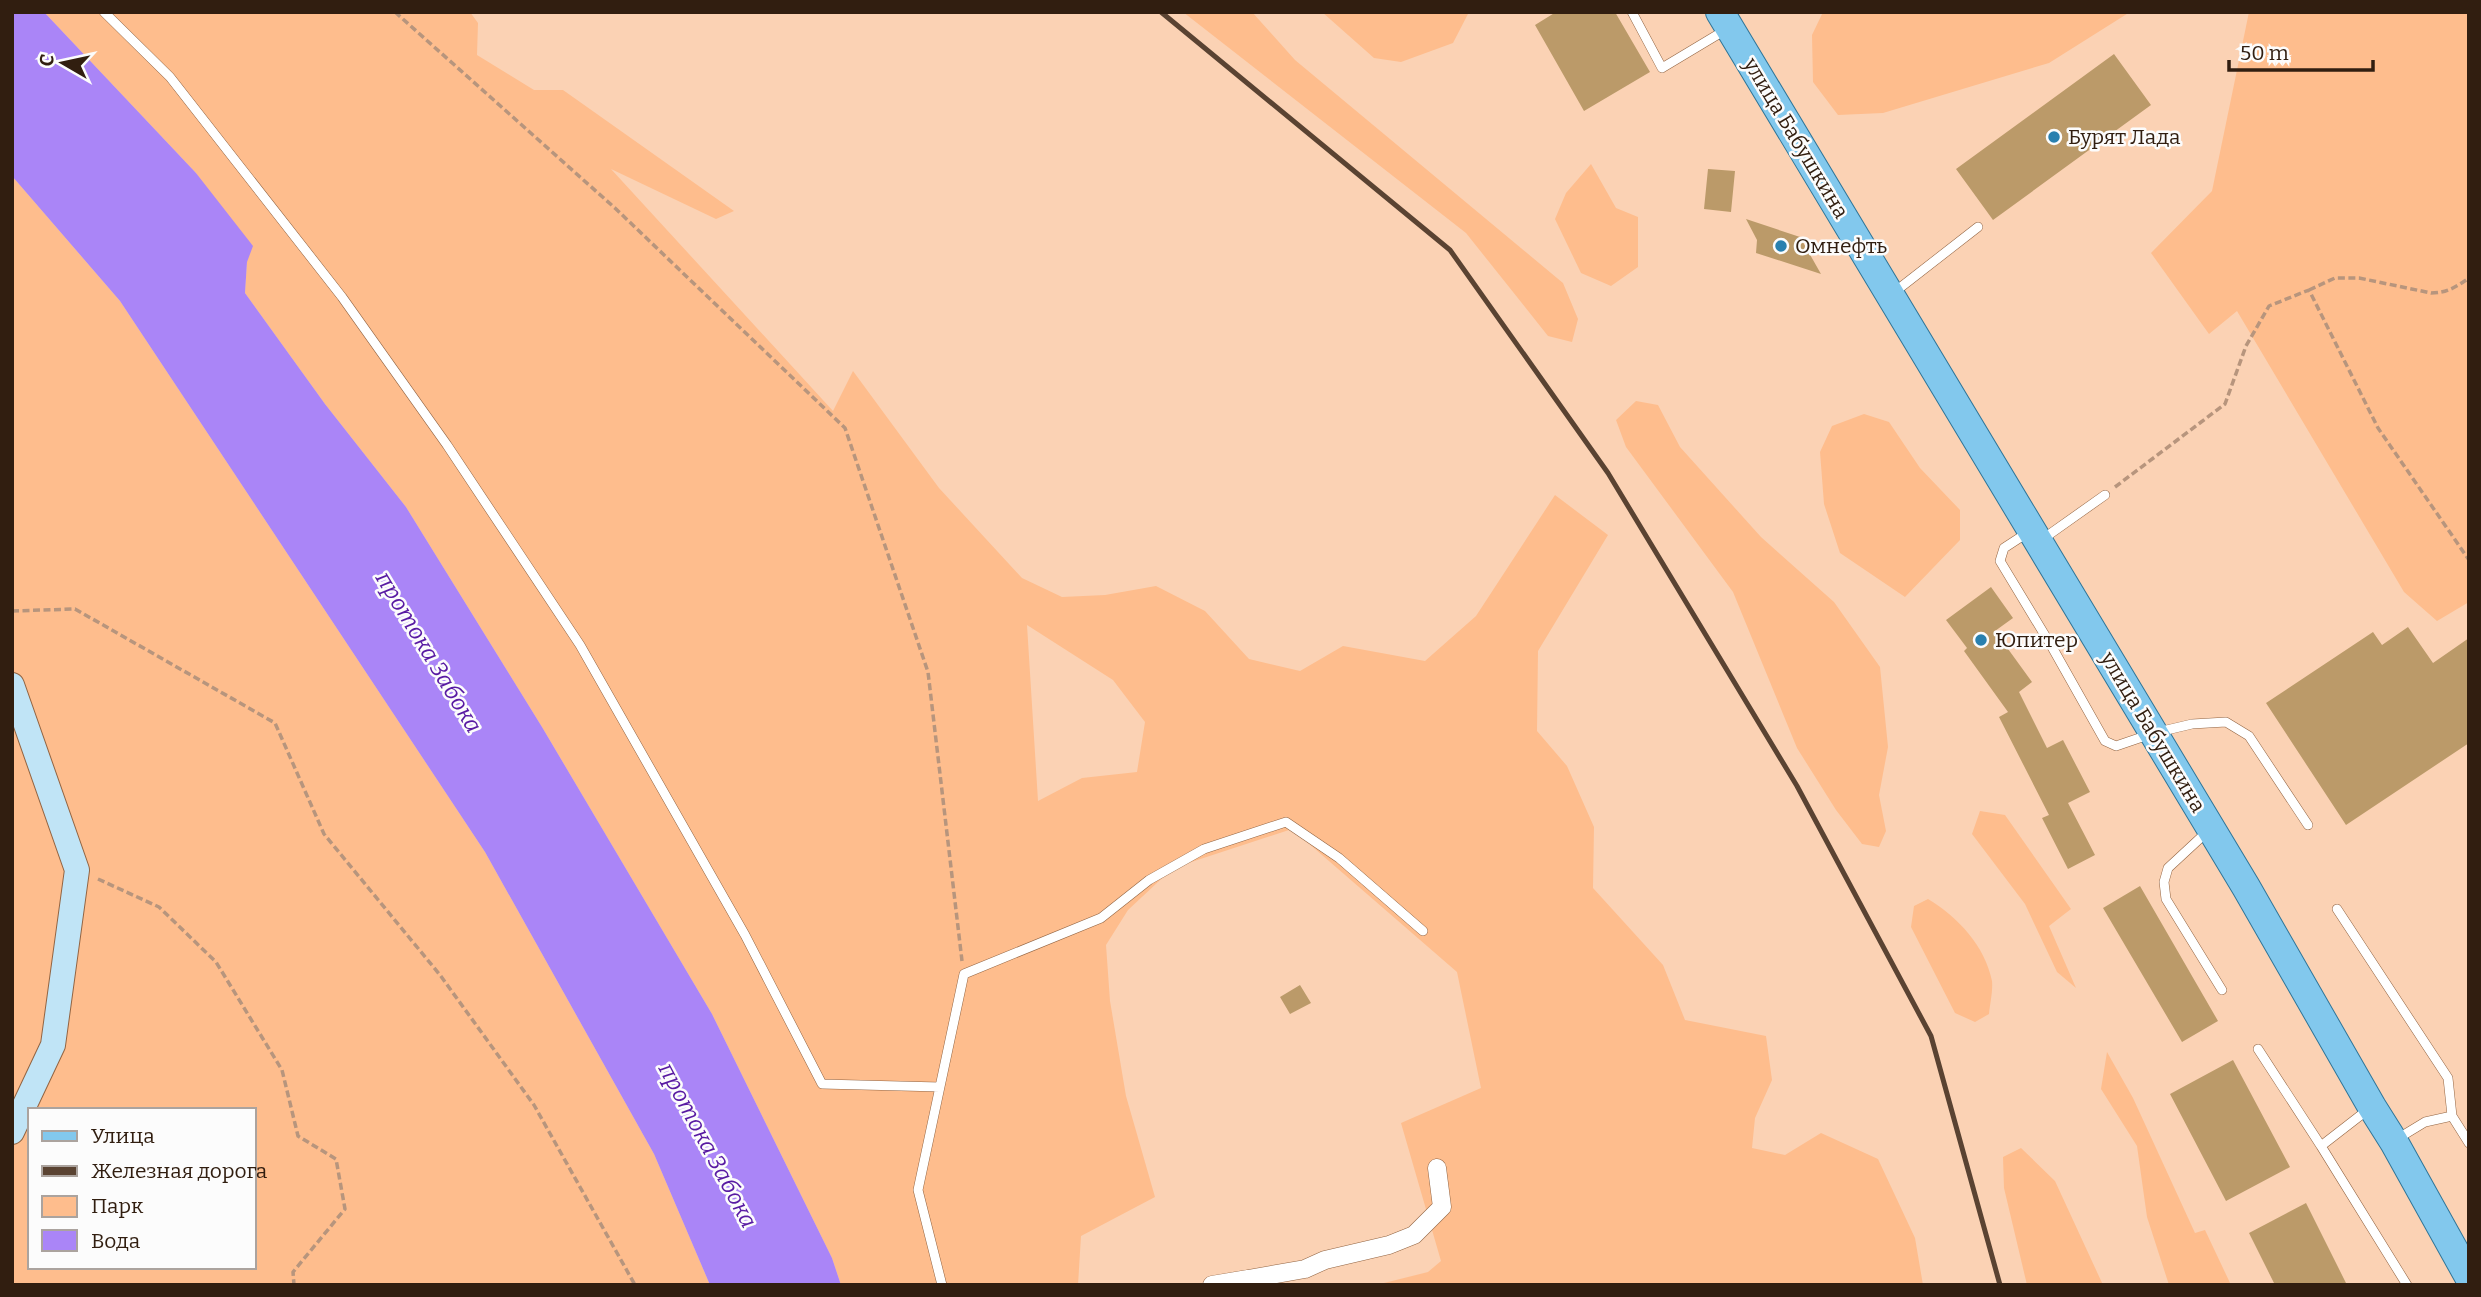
<svg xmlns="http://www.w3.org/2000/svg" width="2481" height="1297" font-family="Bitter,serif">
  <style>
    .green { fill: #febd8d; fill-rule: evenodd }
    .water { fill: #aa85f7 }
    .building { fill: #bb9a69 }
    .lines { fill: none; stroke-linecap: round; stroke-linejoin: round }
    .lane-casing { stroke: #926442; stroke-width: 10 }
    .street-casing { stroke: #926442; stroke-width: 19 }
    .secondary-casing { stroke: #926442; stroke-width: 26 }
    .primary-casing { stroke: #2f7598; stroke-width: 30 }
    .path { stroke: #b7957d; stroke-width: 3.5; stroke-dasharray: 7 3.5; stroke-linecap: butt }
    .lane { stroke: #fff; stroke-width: 9 }
    .street { stroke: #fff; stroke-width: 18 }
    .secondary { stroke: #c0e4f6; stroke-width: 24 }
    .primary { stroke: #82c8ed; stroke-width: 28 }
    .rail { stroke: #5a4332; stroke-width: 5 }
    .poi-dot { fill: #2980af; stroke: #fcfcfc; stroke-width: 2.5 }
    .labels { text-anchor: middle; dominant-baseline: central; stroke-width: 5; stroke-linejoin: round; paint-order: stroke }
    .poi-label { font-size: 21px; fill: #311e10; stroke: #fcfcfc; text-anchor: start }
    .street-label { font-size: 21px; fill: #311e10; stroke: #fcfcfc }
    .water-label { font-size: 23px; font-style: italic; fill: #581aa2; stroke: #fcfcfc }
  </style>
  <rect width="100%" height="100%" fill="#fbd2b4"/>
  <path class="green" d="M 44,12 L 470,12 L 478,23 L 477,55 L 534,90 L 563,90 L 734,211 L 716,219 L 611,169 L 833,411 L 853,371 L 939,488 L 1022,578 L 1062,597 L 1105,595 L 1156,586 L 1205,611 L 1249,659 L 1300,671 L 1343,646 L 1425,661 L 1476,616 L 1555,495 L 1608,535 L 1538,651 L 1537,731 L 1567,766 L 1594,827 L 1593,888 L 1663,965 L 1685,1020 L 1766,1036 L 1772,1080 L 1755,1118 L 1752,1148 L 1785,1155 L 1821,1133 L 1878,1159 L 1915,1238 L 1923,1285 L 1376,1285 L 1428,1272 L 1441,1261 L 1401,1123 L 1481,1088 L 1457,972 L 1292,829 L 1173,868 L 1128,910 L 1106,945 L 1110,1001 L 1126,1096 L 1155,1197 L 1081,1236 L 1078,1285 L 841,1285 L 832,1258 L 712,1014 L 542,727 L 406,507 L 325,404 L 245,293 L 247,262 L 196,173 ZM 1027,625 L 1113,680 L 1145,722 L 1137,772 L 1082,778 L 1038,801 Z
    M 1183,12 L 1252,12 L 1295,60 L 1563,283 L 1578,319 L 1572,342 L 1548,336 L 1466,233 Z
    M 1322,12 L 1469,12 L 1453,43 L 1401,62 L 1374,58 Z
    M 1823,12 L 2130,12 L 2049,63 L 1883,113 L 1838,115 L 1813,82 L 1812,35 Z
    M 2249,12 L 2469,12 L 2469,602 L 2437,621 L 2404,592 L 2237,311 L 2209,334 L 2151,253 L 2212,191 Z
    M 1591,164 L 1616,208 L 1638,217 L 1638,267 L 1611,286 L 1581,273 L 1555,219 L 1566,193 Z
    M 12,176 L 120,301 L 485,852 L 654,1154 L 710,1285 L 12,1285 ZM 30,1110 L 254,1110 L 254,1267 L 30,1267 Z
    M 1636,401 L 1658,405 L 1680,447 L 1761,537 L 1834,602 L 1880,667 L 1888,747 L 1879,795 L 1886,831 L 1879,847 L 1862,844 L 1836,810 L 1797,748 L 1733,592 L 1626,447 L 1616,420 Z
    M 1864,414 L 1889,422 L 1920,468 L 1960,510 L 1960,540 L 1905,597 L 1840,553 L 1824,504 L 1820,452 L 1832,426 Z
    M 1980,811 L 2005,815 L 2071,909 L 2049,926 L 2076,988 L 2057,972 L 2025,904 L 1972,834 Z
    M 1928,899 C 1958,917 1985,946 1992,981 C 1993,991 1990,1004 1989,1014 L 1975,1022 L 1955,1013 L 1911,927 L 1914,906 Z
    M 2107,1052 L 2133,1098 L 2195,1233 L 2205,1230 L 2231,1285 L 2169,1285 L 2147,1217 L 2137,1146 L 2101,1089 Z
    M 2021,1148 L 2055,1181 L 2103,1285 L 2027,1285 L 2004,1188 L 2003,1157 Z"/>
  <path class="water" d="M 12,12 L 44,12 L 196,173 L 253,246 L 247,262 L 245,293 L 325,404 L 406,507 L 542,727 L 712,1014 L 832,1258 L 841,1285 L 710,1285 L 654,1154 L 485,852 L 120,301 L 12,176 Z"/>
  <path class="building" d="M 1556,12 L 1615,12 L 1650,72 L 1584,111 L 1535,25 Z
    M 2114,54 L 2151,105 L 1993,220 L 1956,169 Z
    M 1708,169 L 1735,171 L 1731,212 L 1704,209 Z
    M 1746,219 L 1800,237 L 1821,274 L 1756,253 L 1757,240 Z
    M 1991,587 L 2013,618 L 1995,631 L 2032,682 L 2019,692 L 2047,748 L 2063,740 L 2090,792 L 2068,803 L 2095,855 L 2068,869 L 2042,818 L 2049,815 L 1999,717 L 2008,712 L 1964,651 L 1967,648 L 1946,620 Z
    M 2408,627 L 2433,663 L 2469,638 L 2469,743 L 2346,825 L 2266,703 L 2373,632 L 2382,645 Z
    M 2140,886 L 2218,1021 L 2182,1042 L 2103,908 Z
    M 1300,985 L 1311,1003 L 1290,1014 L 1280,997 Z
    M 2233,1060 L 2290,1167 L 2226,1201 L 2170,1094 Z
    M 2306,1203 L 2347,1285 L 2275,1285 L 2249,1233 Z"/>
  <g class="lines">
    <defs>
      <path id="lane" d="M 104,12 L 170,77 L 342,297 L 447,445 L 580,645 L 745,935 L 822,1084 L 940,1087
        M 1632,12 L 1662,68 L 1727,29
        M 1892,294 L 1978,227
        M 2027,533 L 2004,548 L 2000,561 L 2052,647 L 2105,741 L 2116,746 L 2154,733 L 2192,724 L 2226,722 L 2249,736 L 2308,825
        M 2040,541 L 2105,495
        M 2209,830 L 2168,868 L 2164,882 L 2166,899 L 2222,990
        M 2337,909 L 2448,1078 L 2452,1116
        M 2258,1049 L 2321,1146
        M 2370,1108 L 2321,1146 L 2407,1285
        M 2397,1139 L 2425,1122 L 2452,1116 L 2469,1143
        M 942,1285 L 918,1190 L 964,974 L 1101,918 L 1149,880 L 1204,849 L 1286,822 L 1339,858 L 1423,931"/>
      <path id="street" d="M 1248,1279 L 1305,1269 L 1325,1260 L 1389,1245 L 1414,1235 L 1442,1207 L 1437,1168
        M 1212,1285 L 1248,1279 L 1254,1285"/>
      <path id="secondary" d="M 12,685 L 77,870 L 53,1045 L 12,1132"/>
      <path id="primary" d="M 1720,12 L 2246,887 L 2372,1107 L 2394,1142 L 2469,1277"/>
    </defs>
    <use href="#lane" class="lane-casing"/>
    <use href="#street" class="street-casing"/>
    <use href="#secondary" class="secondary-casing"/>
    <use href="#primary" class="primary-casing"/>
    <path class="path" d="M 395,12 L 616,209 L 845,428 L 928,672 L 962,961
      M 2309,290 L 2335,278 L 2359,278 L 2431,293 C 2447,293 2456,287 2469,278
      M 2115,487 L 2225,404 L 2246,346 L 2269,306 L 2309,290 L 2378,428 L 2469,560
      M 12,611 L 75,609 L 275,723 L 324,834 L 440,975 L 534,1105 L 635,1285
      M 98,879 L 159,907 L 216,962 L 282,1070 L 298,1136 L 336,1159 L 345,1209 L 293,1272 L 294,1285"/>
    <use href="#lane" class="lane"/>
    <use href="#street" class="street"/>
    <use href="#secondary" class="secondary"/>
    <use href="#primary" class="primary"/>
    <path class="rail" d="M 1161,12 L 1450,250 L 1608,473 L 1797,786 L 1931,1036 L 2000,1285"/>
  </g>
  <g class="poi-dot">
    <circle cx="2054" cy="137" r="7"/>
    <circle cx="1781" cy="246" r="7"/>
    <circle cx="1981" cy="640" r="7"/>
  </g>
  <g class="labels">
    <g class="poi-label">
      <text x="2068" y="137">Бурят Лада</text>
      <text x="1795" y="246">Омнефть</text>
      <text x="1995" y="640">Юпитер</text>
    </g>
    <g class="street-label">
      <text transform="translate(1796 138) rotate(59)">улица Бабушкина</text>
      <text transform="translate(2153 732) rotate(59)">улица Бабушкина</text>
    </g>
    <g class="water-label">
      <text transform="translate(429 652) rotate(59)">протока Забока</text>
      <text transform="translate(708 1145) rotate(62)">протока Забока</text>
    </g>
  </g>
  <rect width="2481" height="1297" fill="none" stroke="#311e10" stroke-width="28"/>
  <rect x="28" y="1108" width="228" height="161" fill="#fcfcfc" stroke="#aba39e" stroke-width="2"/>
  <rect x="42" y="1131" width="35" height="10" fill="#82c8ed" stroke="#aba39e" stroke-width="2"/>
  <text x="91" y="1143" font-size="21" fill="#311e10">Улица</text>
  <rect x="42" y="1166" width="35" height="10" fill="#5a4332" stroke="#aba39e" stroke-width="2"/>
  <text x="91" y="1178" font-size="21" fill="#311e10">Железная дорога</text>
  <rect x="42" y="1196" width="35" height="21" fill="#febd8d" stroke="#aba39e" stroke-width="2"/>
  <text x="91" y="1213" font-size="21" fill="#311e10">Парк</text>
  <rect x="42" y="1230" width="35" height="21" fill="#aa85f7" stroke="#aba39e" stroke-width="2"/>
  <text x="91" y="1248" font-size="21" fill="#311e10">Вода</text>
  <g transform="translate(63 63) rotate(279)" stroke="#fcfcfc" stroke-width="5" paint-order="stroke">
  <path d="M0-5L12 26L0 18L-12 26Z" fill="#311e10"/>
  <text y="-10" font-size="19" font-weight="bold" text-anchor="middle" fill="#311e10">С</text>
  </g>
  <path d="M2229 60v10h144v-10" fill="none" stroke="#311e10" stroke-width="3.5"/>
  <text x="2240" y="60" font-size="21" fill="#311e10" stroke="#fcfcfc" stroke-width="5" paint-order="stroke">50 m</text>
</svg>
